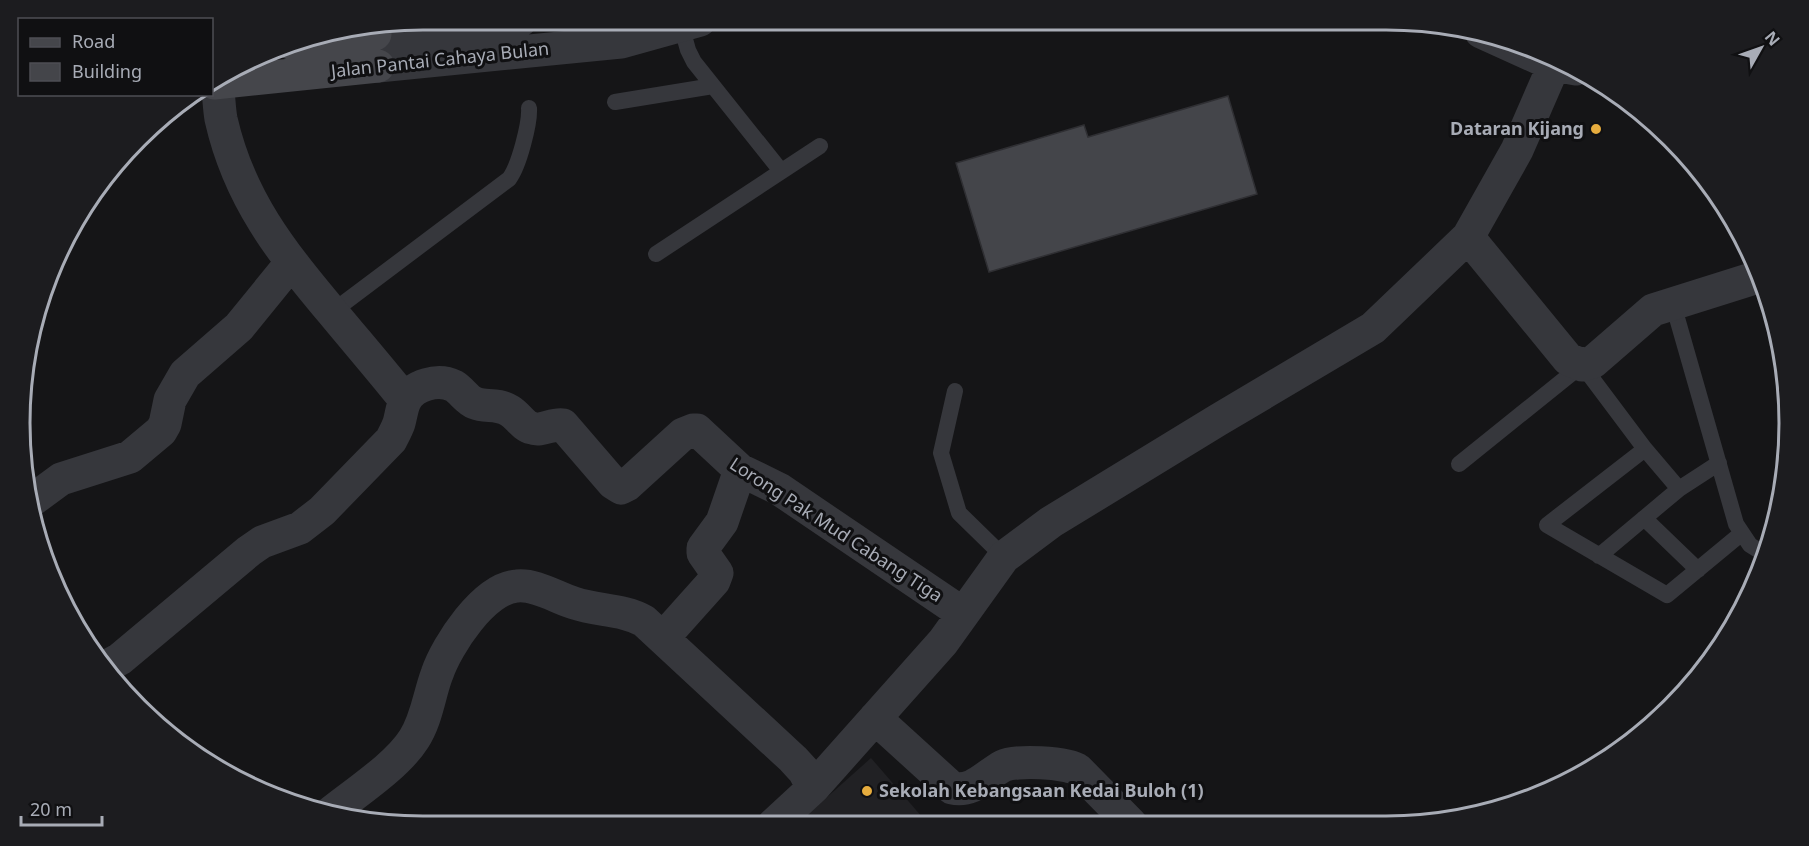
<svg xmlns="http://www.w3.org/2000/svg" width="1809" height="846" viewBox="0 0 1809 846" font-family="'Noto Sans',sans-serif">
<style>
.built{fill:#212124}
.building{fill:#44454a;stroke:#2f2f33;stroke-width:1.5}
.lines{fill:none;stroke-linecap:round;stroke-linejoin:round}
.service{stroke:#36373c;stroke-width:16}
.minor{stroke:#36373c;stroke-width:33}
.tertiary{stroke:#36373c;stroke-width:33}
.secondary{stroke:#45464b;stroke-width:33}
.poi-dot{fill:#e6ac3e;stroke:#101012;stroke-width:2}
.labels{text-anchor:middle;stroke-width:6;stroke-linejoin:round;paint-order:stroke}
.street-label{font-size:18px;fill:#a8acb6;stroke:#101012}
.poi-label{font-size:18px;font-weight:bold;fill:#a8acb6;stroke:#101012;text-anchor:end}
.rim{fill:none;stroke:#a8acb6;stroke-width:3}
</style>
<rect width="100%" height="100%" fill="#151517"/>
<!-- built -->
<path class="built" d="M 871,758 L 929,825 L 796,825 Z"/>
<!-- building -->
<path class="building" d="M 1228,96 L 1257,194 L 989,272 L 956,163 L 1084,125 L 1088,137 Z"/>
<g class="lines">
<!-- service -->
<path class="service" d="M 681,25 L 688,50 L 694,62 L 781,171
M 615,102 L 713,86
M 656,254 L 820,146
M 1673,304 L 1736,524 L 1750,545 L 1766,555
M 332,312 L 509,179 C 519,166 530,123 529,108
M 955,391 L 941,453 L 959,513 L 1004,557
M 1645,449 L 1547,525 L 1667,595 L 1742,533
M 1459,464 L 1582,365 L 1645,449 L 1679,489 L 1719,463
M 1644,518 L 1698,570
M 1599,556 L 1679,489"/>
<!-- minor -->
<path class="minor" d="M 1481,32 L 1554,65 L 1576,69
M 217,83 C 219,95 219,108 221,119 C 239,199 281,251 332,312 C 356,341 381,370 405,400
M 1468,237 L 1568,359 L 1582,365 L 1593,362 L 1653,310 L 1761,276
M 31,501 L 61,479 L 130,457 L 161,431 L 165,424 L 170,400 L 185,374 L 239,327 L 291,263
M 663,638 L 714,581 L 717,573 L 703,553 L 703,548 L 722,522 L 740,470
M 107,666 L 120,659 L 249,551 L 262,542 L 300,528 L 322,511 L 391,440 C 394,434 397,429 399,423 C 401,416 402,407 405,401 C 413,385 438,378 454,386 C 462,391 467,400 475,403 C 486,408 496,402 510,411 C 518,416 523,426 532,428 C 541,432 553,423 563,425 L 613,483 L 621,488 L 627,485 L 683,434 L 693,430 L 697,430 L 740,470 L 779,489 L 962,613
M 875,718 L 952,788 C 973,793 986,775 1003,766 C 1015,760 1067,762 1078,770 L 1131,824
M 329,814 C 355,793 397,766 414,739 C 427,719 429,695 437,674 C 447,645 484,588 517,586 C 536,584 557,598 574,603 C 597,611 623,609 644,621 L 793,759 L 804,771 L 813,788
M 773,825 L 813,788 L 943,642 L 1004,557 L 1051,522 L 1218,420 L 1373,328 L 1468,237 L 1517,150 L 1554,65"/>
<!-- tertiary -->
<path class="tertiary" d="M 375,34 L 521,20
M 375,38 L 378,66 L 621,42 L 700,20"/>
<!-- secondary -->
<path class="secondary" d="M 290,43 L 375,34
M 214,83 L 378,66"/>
</g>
<!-- markers -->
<g class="poi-dot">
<circle cx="1596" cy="129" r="6"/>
<circle cx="867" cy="791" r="6"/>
</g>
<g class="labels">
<!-- street labels -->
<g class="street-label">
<text transform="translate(440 60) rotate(-6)" y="6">Jalan Pantai Cahaya Bulan</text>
<text transform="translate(836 530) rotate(33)" y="6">Lorong Pak Mud Cabang Tiga</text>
</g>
<!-- poi labels -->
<g class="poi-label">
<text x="1584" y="135">Dataran Kijang</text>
<text x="879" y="797" text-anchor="start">Sekolah Kebangsaan Kedai Buloh (1)</text>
</g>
</g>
<!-- crop -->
<path d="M0 0H1809V846H0ZM423 30H1386A393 393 0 0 1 1779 423V423A393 393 0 0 1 1386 816H423A393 393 0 0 1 30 423V423A393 393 0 0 1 423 30Z" fill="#1c1c1f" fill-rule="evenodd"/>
<path class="rim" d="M423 30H1386A393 393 0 0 1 1779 423V423A393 393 0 0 1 1386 816H423A393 393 0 0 1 30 423V423A393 393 0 0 1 423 30Z"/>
<!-- legend -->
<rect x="18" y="18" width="195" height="78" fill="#101012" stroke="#4d4e54" stroke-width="1.5"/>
<rect x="30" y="38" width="30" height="9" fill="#45464b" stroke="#4d4e54" stroke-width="1.5"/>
<text x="72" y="48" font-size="18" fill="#a8acb6">Road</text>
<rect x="30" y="63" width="30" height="18" fill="#44454a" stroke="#4d4e54" stroke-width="1.5"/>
<text x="72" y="78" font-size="18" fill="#a8acb6">Building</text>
<!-- north arrow -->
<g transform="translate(1761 48) rotate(50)" stroke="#101012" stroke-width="4.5" paint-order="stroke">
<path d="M0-4.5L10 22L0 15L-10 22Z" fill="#a8acb6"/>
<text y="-9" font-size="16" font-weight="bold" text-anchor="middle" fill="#a8acb6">N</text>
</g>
<!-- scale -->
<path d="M21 816v9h81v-9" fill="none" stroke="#a8acb6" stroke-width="3"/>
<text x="30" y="816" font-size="18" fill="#a8acb6" stroke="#101012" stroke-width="4.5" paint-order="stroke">20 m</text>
</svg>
